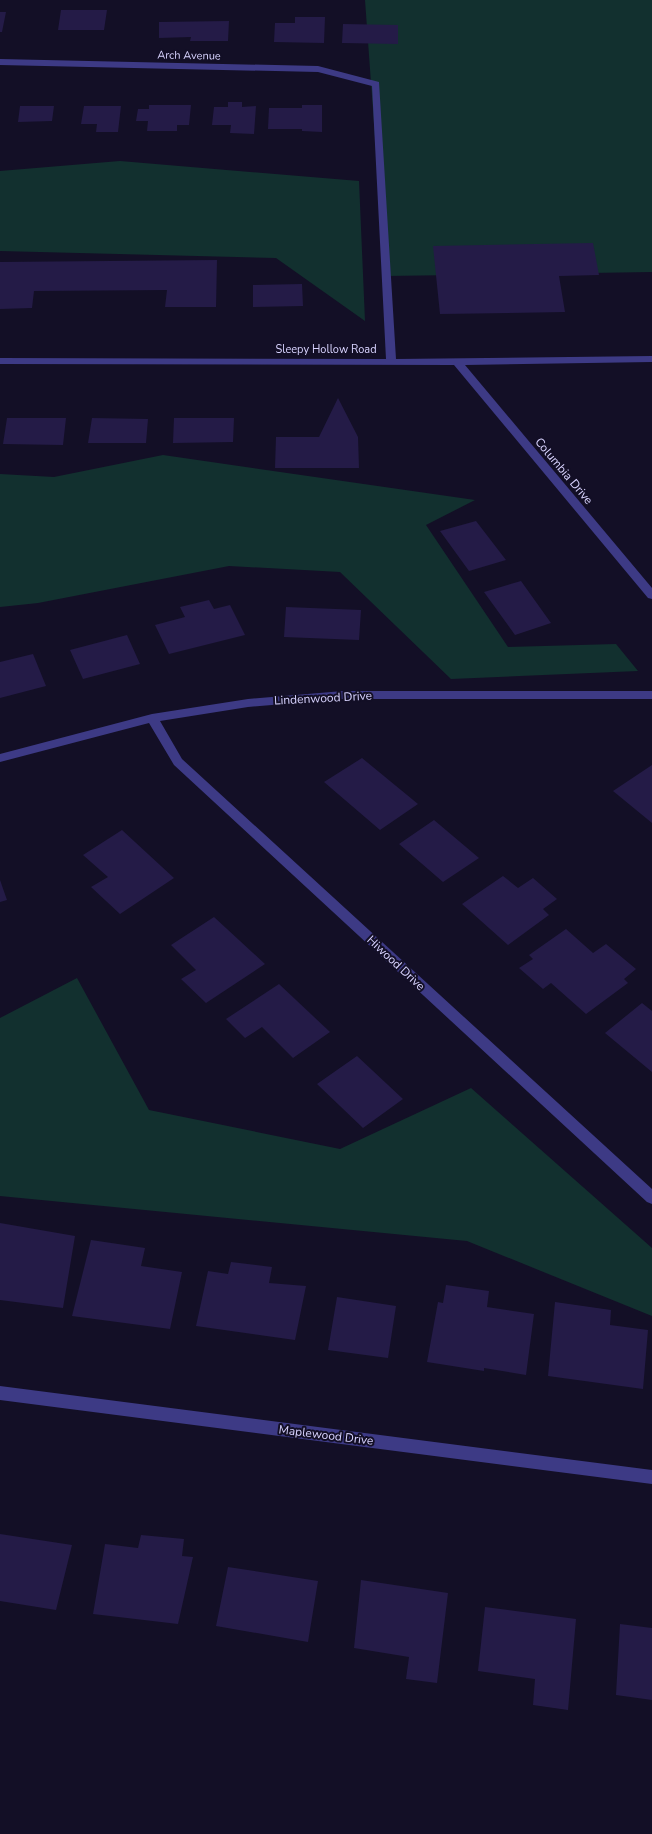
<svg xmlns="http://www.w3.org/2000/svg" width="652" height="1834" viewBox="0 0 652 1834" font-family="'Nunito Sans',sans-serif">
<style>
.green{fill:#12302f}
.building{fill:#241b47}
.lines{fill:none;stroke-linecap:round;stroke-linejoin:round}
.minor{fill:#3d3a85;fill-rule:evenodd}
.labels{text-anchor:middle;stroke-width:4;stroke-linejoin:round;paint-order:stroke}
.far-street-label{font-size:11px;fill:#d9d4ff;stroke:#130f26}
.street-label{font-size:12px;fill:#d9d4ff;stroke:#130f26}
</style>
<rect width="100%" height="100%" fill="#130f26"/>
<!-- green -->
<path class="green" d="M 365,0 L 652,0 L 652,272 L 385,276 Z
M 120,161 L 359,181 L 365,321 L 276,258 L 0,251 L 0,171 Z
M 163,455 L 475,500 L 426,525 L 508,647 L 616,644 L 638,671 L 451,679 L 340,572 L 229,566 L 38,603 L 0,607 L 0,474 L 54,477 Z
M 77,978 L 149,1110 L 340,1149 L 471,1088 L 652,1248 L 652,1316 L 467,1241 L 0,1196 L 0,1018 Z"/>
<!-- building -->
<path class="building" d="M 61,10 L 107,10 L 104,30 L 58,30 Z
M 0,12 L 6,12 L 2,32 L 0,32 Z
M 295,17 L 325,17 L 324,43 L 274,42 L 275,23 L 295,23 Z
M 229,21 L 228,41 L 190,41 L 191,37 L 159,38 L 159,22 Z
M 343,24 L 398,25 L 398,44 L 342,43 Z
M 228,102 L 242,102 L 242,107 L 256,106 L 254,134 L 230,133 L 231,125 L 212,125 L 214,107 L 228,107 Z
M 149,105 L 191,105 L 189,125 L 177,125 L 177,131 L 147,131 L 148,121 L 136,121 L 138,109 L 149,109 Z
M 302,105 L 322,105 L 322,132 L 302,131 L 302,129 L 268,129 L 269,108 L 302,108 Z
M 20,106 L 54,106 L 52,121 L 18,122 Z
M 84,106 L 121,106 L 118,132 L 96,132 L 97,124 L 81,124 Z
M 593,243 L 599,275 L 559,276 L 565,312 L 440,314 L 433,246 Z
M 217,260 L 216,307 L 165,307 L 167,290 L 34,291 L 32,308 L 0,309 L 0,262 Z
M 302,284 L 303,306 L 253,307 L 253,285 Z
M 338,398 L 358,437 L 359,468 L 275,468 L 276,437 L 319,437 Z
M 7,418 L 66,418 L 63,445 L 3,444 Z
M 92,418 L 148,419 L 146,443 L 88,443 Z
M 174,418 L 234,418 L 233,442 L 173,443 Z
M 476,521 L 506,560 L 469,571 L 440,531 Z
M 521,581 L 551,623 L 515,635 L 484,592 Z
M 209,600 L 214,609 L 230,605 L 245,635 L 169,654 L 155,625 L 185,617 L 180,607 Z
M 286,607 L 361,610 L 359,640 L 284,637 Z
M 127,635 L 140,664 L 83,679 L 70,650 Z
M 33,654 L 46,686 L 0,698 L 0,662 Z
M 362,758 L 418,804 L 380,830 L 324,782 Z
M 652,765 L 652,823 L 613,791 Z
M 434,820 L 479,858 L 443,882 L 399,844 Z
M 122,830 L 174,878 L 120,914 L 91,887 L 108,877 L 83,855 Z
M 503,876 L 518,888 L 533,878 L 557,899 L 543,909 L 549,915 L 508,945 L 462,904 Z
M 0,880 L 7,900 L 0,902 Z
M 214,917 L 265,964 L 206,1003 L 181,979 L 196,970 L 171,945 Z
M 566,929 L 593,953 L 606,944 L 636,969 L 624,979 L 628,983 L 586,1014 L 551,983 L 543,989 L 519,968 L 533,959 L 529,955 Z
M 279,984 L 330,1032 L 293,1058 L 262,1027 L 245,1038 L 226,1019 Z
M 642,1003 L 652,1011 L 652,1072 L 605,1033 Z
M 357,1056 L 403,1099 L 363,1128 L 317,1084 Z
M 0,1223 L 75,1236 L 63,1308 L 0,1300 Z
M 91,1240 L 145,1248 L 141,1266 L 182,1272 L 170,1329 L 72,1316 Z
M 231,1262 L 272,1267 L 269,1283 L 306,1286 L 295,1340 L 196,1326 L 208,1271 L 228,1274 Z
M 446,1285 L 489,1291 L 487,1307 L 534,1314 L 526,1375 L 484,1368 L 484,1371 L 427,1362 L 438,1302 L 443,1303 Z
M 337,1297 L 396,1306 L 388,1358 L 328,1350 Z
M 555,1302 L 611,1310 L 610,1325 L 648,1330 L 643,1389 L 548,1376 Z
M 0,1534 L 72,1545 L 56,1610 L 0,1601 Z
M 141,1535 L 184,1539 L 182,1556 L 193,1557 L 178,1624 L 93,1614 L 105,1544 L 138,1548 Z
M 228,1567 L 318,1581 L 308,1642 L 216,1626 Z
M 361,1580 L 448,1593 L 437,1683 L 406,1679 L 409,1657 L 354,1648 Z
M 485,1607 L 576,1619 L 568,1710 L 533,1705 L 535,1679 L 478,1671 Z
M 620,1624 L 652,1628 L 652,1700 L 616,1695 Z"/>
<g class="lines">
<!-- minor -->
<path class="minor" d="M 0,59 L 318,66 L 379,82 L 396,359 L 652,356 L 652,362 L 465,365 L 652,588 L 652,599 L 648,598 L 454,365 L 0,364 L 0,358 L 386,359 L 372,86 L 318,72 L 0,65 Z
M 343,691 L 652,691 L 652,699 L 343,699 L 248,707 L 160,721 L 182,759 L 652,1189 L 652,1204 L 647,1202 L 174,765 L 149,723 L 0,762 L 0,754 L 152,714 L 248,699 Z
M 0,1386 L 652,1470 L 652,1484 L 0,1400 Z"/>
</g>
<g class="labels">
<!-- far-street labels -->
<g class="far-street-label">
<text transform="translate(189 55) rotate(1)" y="4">Arch Avenue</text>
<text x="326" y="353">Sleepy Hollow Road</text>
</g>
<!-- street labels -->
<g class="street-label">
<text transform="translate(564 471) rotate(50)" y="4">Columbia Drive</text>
<text transform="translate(323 698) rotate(-3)" y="4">Lindenwood Drive</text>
<text transform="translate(396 963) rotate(43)" y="4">Hiwood Drive</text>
<text transform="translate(326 1435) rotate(7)" y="4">Maplewood Drive</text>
</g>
</g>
</svg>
